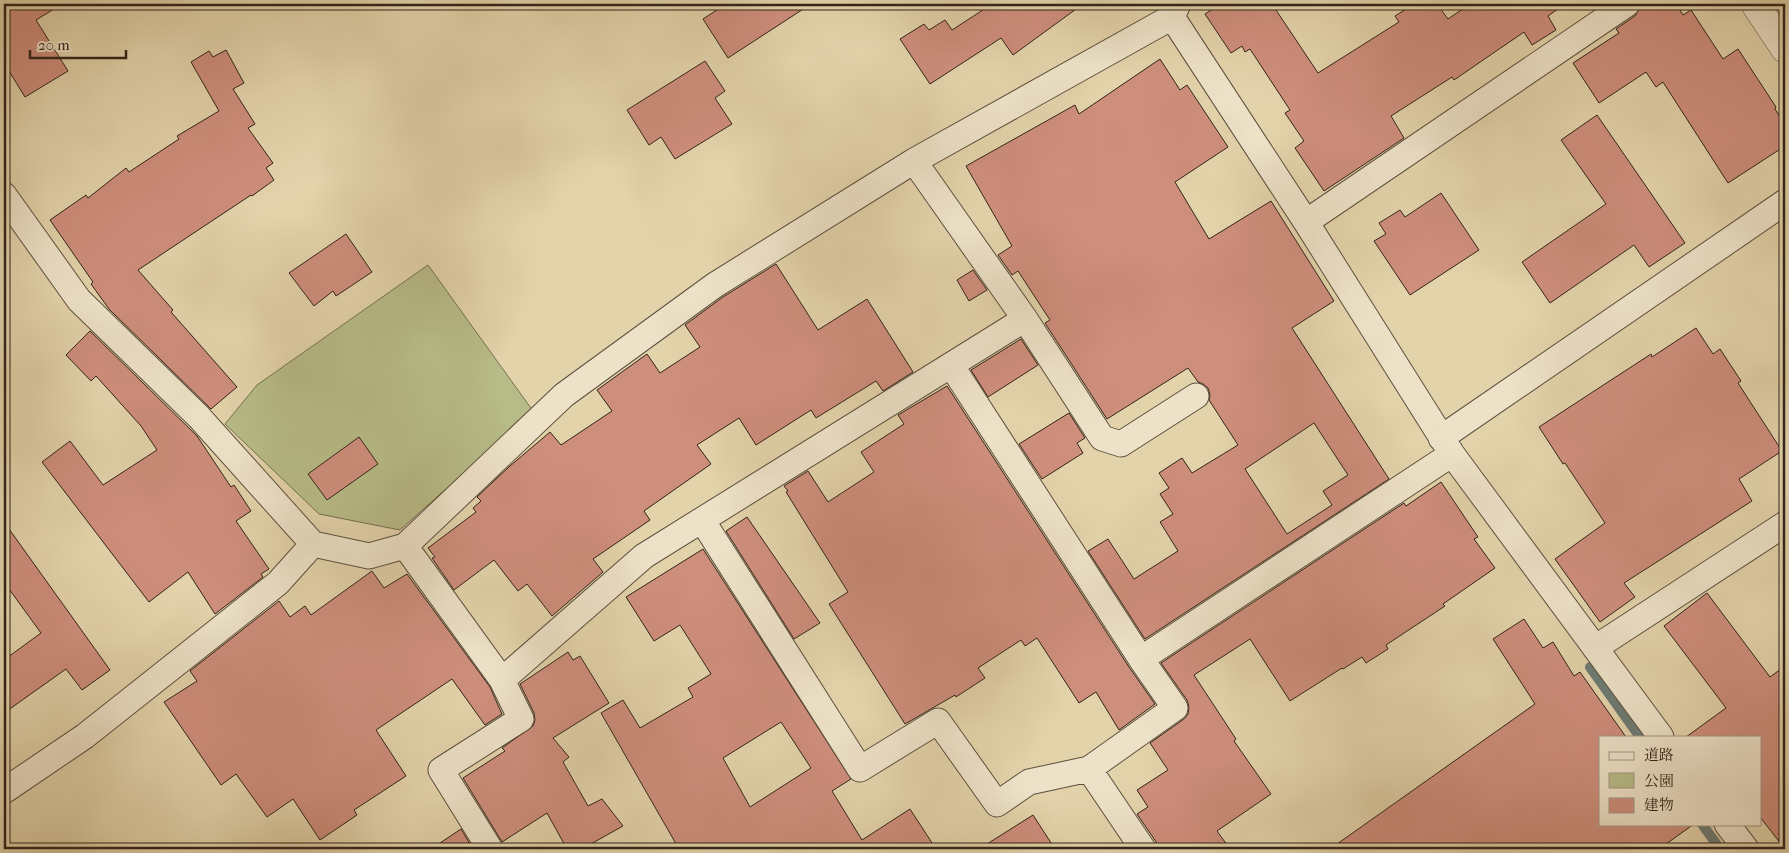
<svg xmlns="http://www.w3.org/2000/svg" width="1789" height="853" viewBox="0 0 1789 853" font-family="'IM FELL French Canon','Noto Serif JP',serif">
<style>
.green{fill:#b7bb87;stroke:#747050}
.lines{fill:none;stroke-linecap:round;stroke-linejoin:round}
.stream{stroke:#6e7c75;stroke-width:10}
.building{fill:#ce8e7c;stroke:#312419;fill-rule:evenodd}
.minor-casing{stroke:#5e503e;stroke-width:27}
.tertiary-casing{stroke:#5e503e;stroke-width:29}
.minor{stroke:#ede2c8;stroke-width:25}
.tertiary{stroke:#ede2c8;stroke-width:28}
</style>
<rect width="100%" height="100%" fill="#e3d3ab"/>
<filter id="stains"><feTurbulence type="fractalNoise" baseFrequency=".004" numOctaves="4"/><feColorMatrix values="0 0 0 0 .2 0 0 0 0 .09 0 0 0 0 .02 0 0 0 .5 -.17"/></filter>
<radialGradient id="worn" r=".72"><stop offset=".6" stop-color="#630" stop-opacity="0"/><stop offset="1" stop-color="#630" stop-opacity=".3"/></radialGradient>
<!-- green -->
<path class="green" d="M 428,265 L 533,411 L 400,530 L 319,514 L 225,424 L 257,385 Z"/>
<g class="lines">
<!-- stream -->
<path class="stream" d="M 1590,667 L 1640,737
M 1702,824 L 1720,849"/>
</g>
<!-- building -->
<path class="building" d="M 4,4 L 62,4 L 36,20 L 68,71 L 25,97 L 4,63 Z
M 726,4 L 811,4 L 728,58 L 703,19 Z
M 992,4 L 1083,4 L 1013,55 L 1001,38 L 930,84 L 900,39 L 924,24 L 929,30 L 945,20 L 952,30 Z
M 1220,4 L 1272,4 L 1318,73 L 1399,22 L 1395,16 L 1414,4 L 1437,4 L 1448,19 L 1470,4 L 1565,4 L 1548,16 L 1556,30 L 1532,45 L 1524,32 L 1454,80 L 1452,77 L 1391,116 L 1404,138 L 1324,191 L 1295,148 L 1304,141 L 1285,113 L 1290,110 L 1250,49 L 1245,52 L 1242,46 L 1231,53 L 1205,14 Z
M 1646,4 L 1676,4 L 1683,15 L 1691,10 L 1723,59 L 1738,49 L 1776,107 L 1775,109 L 1785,125 L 1785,146 L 1728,183 L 1663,82 L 1656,87 L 1646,72 L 1599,103 L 1573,63 L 1619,33 L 1616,29 L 1635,16 L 1640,8 Z
M 226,50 L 244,83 L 233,89 L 255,124 L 248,128 L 273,163 L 266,168 L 274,180 L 252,196 L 251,195 L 138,270 L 173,310 L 171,312 L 237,387 L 211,409 L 109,309 L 91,284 L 93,282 L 50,220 L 86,195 L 88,198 L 126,168 L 129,172 L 179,139 L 177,136 L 219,111 L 191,62 L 209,51 L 213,57 Z
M 1160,59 L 1180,90 L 1187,85 L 1228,147 L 1175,182 L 1209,239 L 1271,201 L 1334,301 L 1292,328 L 1389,479 L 1145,639 L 1088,551 L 1108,539 L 1134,579 L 1178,551 L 1160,522 L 1173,514 L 1160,494 L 1169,488 L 1159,473 L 1182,458 L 1192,473 L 1238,445 L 1209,400 L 1210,395 L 1208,388 L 1203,384 L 1198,382 L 1188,368 L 1107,419 L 1045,323 L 1050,320 L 1018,271 L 1012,275 L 998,255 L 1012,246 L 966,166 L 1075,105 L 1079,114 ZM 1314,423 L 1348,475 L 1323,491 L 1332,505 L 1287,534 L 1245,469 Z
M 705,61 L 725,91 L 715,98 L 732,124 L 675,159 L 661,137 L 649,145 L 627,110 Z
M 1597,115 L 1685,243 L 1649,267 L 1634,245 L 1550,303 L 1522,262 L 1606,204 L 1561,140 Z
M 1441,193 L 1479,250 L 1410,295 L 1374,241 L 1386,234 L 1379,223 L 1400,210 L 1405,217 Z
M 346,234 L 372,272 L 336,296 L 333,291 L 314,306 L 289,273 Z
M 776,264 L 818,330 L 867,299 L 913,372 L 883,391 L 876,381 L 816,418 L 811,410 L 756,445 L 739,418 L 697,445 L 711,464 L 644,511 L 650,520 L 593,559 L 603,572 L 552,616 L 527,584 L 518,591 L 494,560 L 454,590 L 432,558 L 435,557 L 428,548 L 476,512 L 473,508 L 481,501 L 477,497 L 510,466 L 550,432 L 561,445 L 612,411 L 597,390 L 647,354 L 660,373 L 700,347 L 685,325 L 723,297 Z
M 973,270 L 987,290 L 969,301 L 957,280 Z
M 1696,328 L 1713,354 L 1720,349 L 1741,381 L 1738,383 L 1782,451 L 1739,479 L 1752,501 L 1624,583 L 1635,597 L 1600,622 L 1555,559 L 1605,523 L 1565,463 L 1563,464 L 1539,427 L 1651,354 L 1652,357 Z
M 90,331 L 197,436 L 231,487 L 234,485 L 251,511 L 236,521 L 269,569 L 261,574 L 263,577 L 215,614 L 188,572 L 149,602 L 42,462 L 70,441 L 103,485 L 157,450 L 141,426 L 96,376 L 91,381 L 66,355 Z
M 1021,339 L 1038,365 L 988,397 L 971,370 Z
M 947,386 L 1129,667 L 1155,704 L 1119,730 L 1096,692 L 1079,703 L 1037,638 L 1025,646 L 1021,640 L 978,668 L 985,678 L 956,697 L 955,695 L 905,724 L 829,604 L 848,592 L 786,492 L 788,491 L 784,486 L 808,471 L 828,502 L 874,472 L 861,452 L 904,424 L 898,415 Z
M 1069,413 L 1085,438 L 1077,443 L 1083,453 L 1042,479 L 1019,444 Z
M 359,437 L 378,464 L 327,500 L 308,474 Z
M 1441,482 L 1478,537 L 1474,539 L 1495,568 L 1443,604 L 1445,606 L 1386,645 L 1388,649 L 1366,663 L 1362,657 L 1343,669 L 1342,668 L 1290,701 L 1250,639 L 1194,675 L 1236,739 L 1234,741 L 1271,794 L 1217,831 L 1230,849 L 1161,849 L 1137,814 L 1148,807 L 1137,790 L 1168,770 L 1150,743 L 1184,719 L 1188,714 L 1189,707 L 1187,700 L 1161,663 L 1404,503 L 1406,506 Z
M 747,517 L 820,623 L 794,639 L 726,531 Z
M 4,522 L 110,670 L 82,690 L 66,669 L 4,713 L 4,660 L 41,633 L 4,582 Z
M 703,549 L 851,779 L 832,791 L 862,840 L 910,809 L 936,849 L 679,849 L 601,713 L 623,700 L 640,728 L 693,697 L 688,688 L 711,674 L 680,625 L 654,641 L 626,597 ZM 781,722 L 811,768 L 750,807 L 723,758 Z
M 372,571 L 384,588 L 407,574 L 490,687 L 502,714 L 485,725 L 452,679 L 376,730 L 406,776 L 354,810 L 357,815 L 320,840 L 293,799 L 267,817 L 236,774 L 221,785 L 164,702 L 197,681 L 190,671 L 279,601 L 290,617 L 305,606 L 311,615 Z
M 1707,593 L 1770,677 L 1785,666 L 1785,849 L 1760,817 L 1760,737 L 1686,737 L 1726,708 L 1664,626 Z
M 1524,619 L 1543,648 L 1553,642 L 1574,676 L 1580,672 L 1626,737 L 1600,737 L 1600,824 L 1694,824 L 1659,849 L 1330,849 L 1535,704 L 1493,639 Z
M 568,652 L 573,660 L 580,656 L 609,703 L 553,738 L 569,757 L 563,762 L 588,806 L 602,799 L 623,826 L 582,849 L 567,849 L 547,813 L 502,842 L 463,778 L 505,751 L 502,748 L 533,726 L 535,720 L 534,713 L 520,684 Z
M 1033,815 L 1055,849 L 979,849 Z
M 461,829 L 473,849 L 431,849 Z"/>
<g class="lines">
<defs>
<path id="minor" d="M 1172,17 L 1306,222 L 1452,454 L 1661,737
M 4,195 L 79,300 L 199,417 L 313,544 L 369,556 L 405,546 L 564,395 L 715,285 L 914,161 L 1172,17 L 1178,4
M 1306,222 L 1627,4
M 1025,319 L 1102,438 L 1121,444 L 1196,396
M 1441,438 L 1785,202
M 702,520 L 860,769 L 938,721 L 997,804 L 1029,782 L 1089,769 L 1175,708 L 1141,659 L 951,365
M 405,546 L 502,680 L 521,719 L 441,770 L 490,849
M 1595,648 L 1785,524
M 1141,659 L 1452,454
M 502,680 L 644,556 L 1025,319 L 914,161
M 1089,769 L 1143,849
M 4,791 L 85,736 L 278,583 L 313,544
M 1727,824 L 1746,849"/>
<path id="tertiary" d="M 1755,4 L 1785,49"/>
</defs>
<!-- minor casing -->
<use href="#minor" class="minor-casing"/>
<!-- tertiary casing -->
<use href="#tertiary" class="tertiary-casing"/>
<!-- minor -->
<use href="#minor" class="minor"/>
<!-- tertiary -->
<use href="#tertiary" class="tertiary"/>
</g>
<!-- margin -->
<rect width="1789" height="853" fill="none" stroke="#e3d3ab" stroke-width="20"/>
<rect x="5" y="5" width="1779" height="843" fill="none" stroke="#312419" stroke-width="2.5"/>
<rect x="10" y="10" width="1769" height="833" fill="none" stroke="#312419"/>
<!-- legend -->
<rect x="1599" y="736" width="162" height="90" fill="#ede2c8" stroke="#a29682"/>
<rect x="1609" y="752" width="25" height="8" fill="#ede2c8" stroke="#a29682"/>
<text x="1644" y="760" font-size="15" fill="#312419">道路</text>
<rect x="1609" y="773" width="25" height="15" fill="#b7bb87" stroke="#a29682"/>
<text x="1644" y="786" font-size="15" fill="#312419">公園</text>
<rect x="1609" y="798" width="25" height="15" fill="#ce8e7c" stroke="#a29682"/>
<text x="1644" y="810" font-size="15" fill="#312419">建物</text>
<!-- scale -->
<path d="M30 50v8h96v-8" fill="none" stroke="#312419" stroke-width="2.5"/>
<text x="38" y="50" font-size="15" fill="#312419" stroke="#ede2c8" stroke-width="4" paint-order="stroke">20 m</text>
<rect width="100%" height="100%" filter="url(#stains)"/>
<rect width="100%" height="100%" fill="url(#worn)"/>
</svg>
